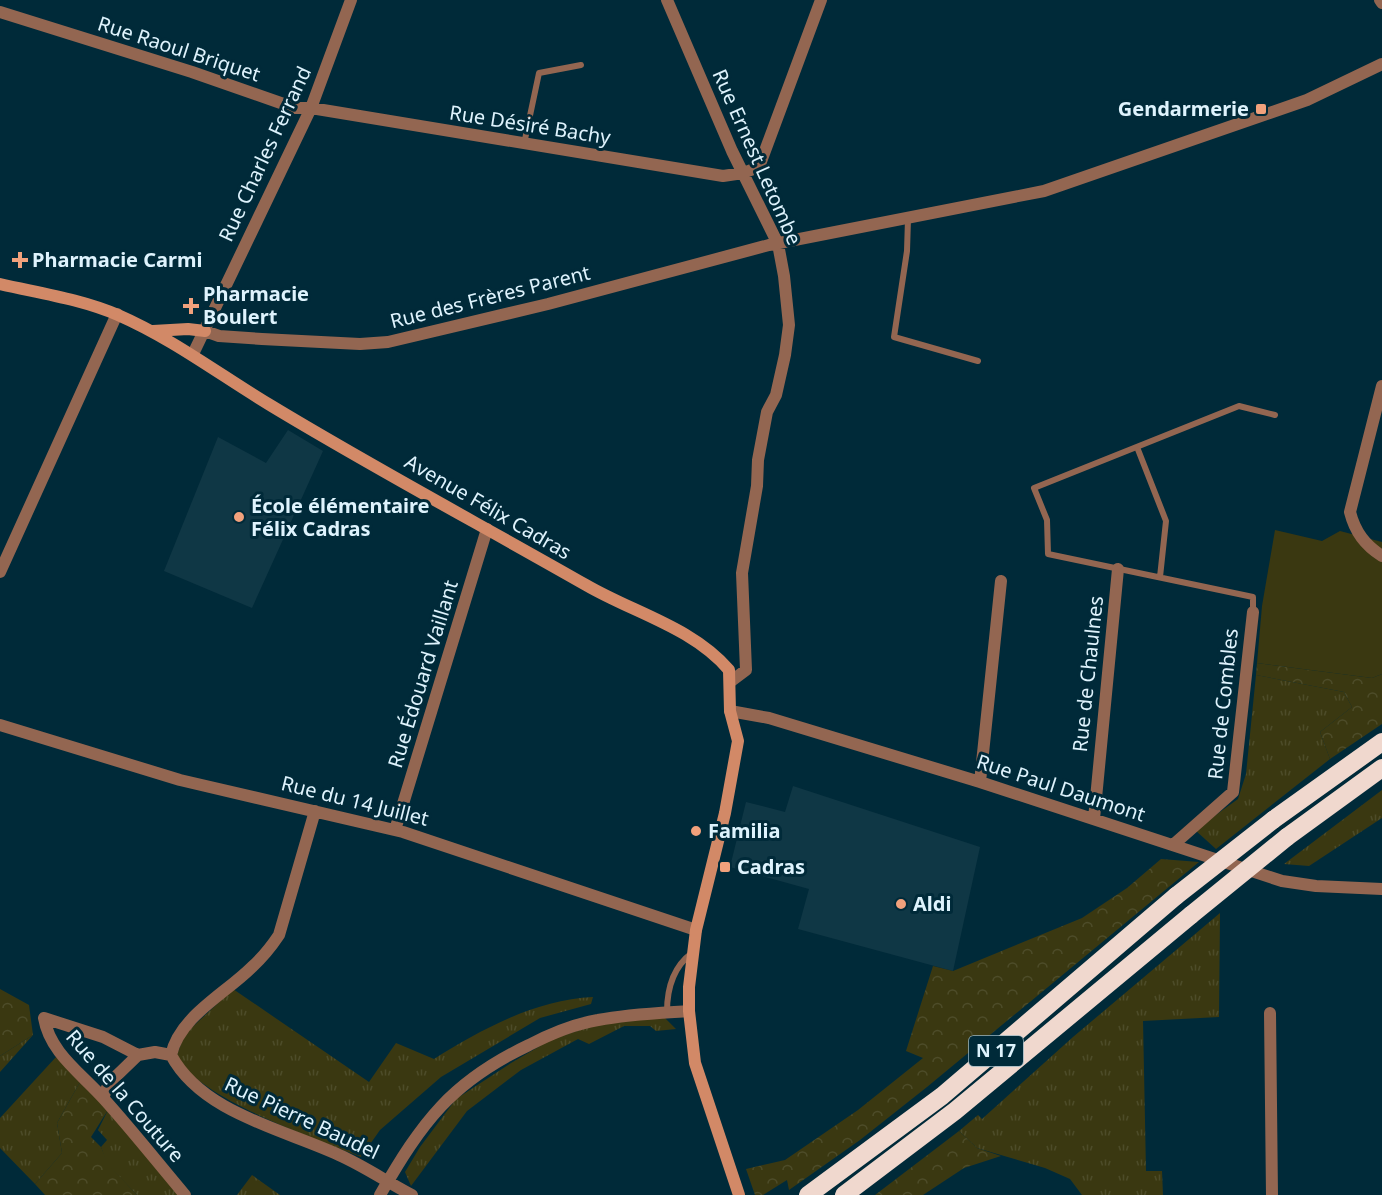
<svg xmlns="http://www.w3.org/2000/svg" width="1382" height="1195" viewBox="0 0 1382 1195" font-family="'Noto Sans',sans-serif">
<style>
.built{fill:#0f3745}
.grass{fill:url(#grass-tufts)}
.forest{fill:url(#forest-crowns)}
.pitch{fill:#3a3811}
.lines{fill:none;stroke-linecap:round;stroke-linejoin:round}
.lane{stroke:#936651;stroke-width:6}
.street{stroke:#936651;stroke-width:12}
.secondary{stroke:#d28967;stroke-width:12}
.highway{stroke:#f0d8ce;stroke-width:18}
.highway-bridge{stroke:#f0d8ce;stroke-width:18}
.poi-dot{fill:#f1a17c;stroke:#002a39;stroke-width:2}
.labels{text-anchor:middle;stroke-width:6;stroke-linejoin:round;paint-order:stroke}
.shield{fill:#002a39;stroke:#9bb7c2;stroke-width:1.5}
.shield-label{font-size:18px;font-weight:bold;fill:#def3fd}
.street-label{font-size:20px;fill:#def3fd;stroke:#002a39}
.poi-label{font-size:20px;font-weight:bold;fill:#def3fd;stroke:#002a39;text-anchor:start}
</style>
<defs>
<pattern id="grass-tufts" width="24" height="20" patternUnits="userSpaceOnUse" patternTransform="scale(1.5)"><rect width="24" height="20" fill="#3a3811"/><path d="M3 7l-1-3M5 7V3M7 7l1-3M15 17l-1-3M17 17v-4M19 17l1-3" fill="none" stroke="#4d4c29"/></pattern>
<pattern id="forest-crowns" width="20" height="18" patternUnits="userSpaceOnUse" patternTransform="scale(1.5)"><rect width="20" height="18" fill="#3a3811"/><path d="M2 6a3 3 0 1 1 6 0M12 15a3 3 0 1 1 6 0" fill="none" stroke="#4d4c29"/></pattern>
</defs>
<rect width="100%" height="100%" fill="#002a39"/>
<!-- built -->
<path class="built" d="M 288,430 L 323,451 L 252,608 L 164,571 L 218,437 L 266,463 Z
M 793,786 L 980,847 L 953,971 L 798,929 L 809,889 L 730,867 L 746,802 L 785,812 Z"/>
<!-- grass -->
<path class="grass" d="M 1256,675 L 1344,692 L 1352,707 L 1320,732 L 1330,759 L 1216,849 L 1195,830 L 1238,799 L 1246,774 Z
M 1382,790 L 1382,818 L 1309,866 L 1284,864 Z
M 1220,913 L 1219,1017 L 1143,1021 L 1146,1171 L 1162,1171 L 1163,1195 L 1082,1195 L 1070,1179 L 1045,1168 L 977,1148 L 959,1131 L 978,1115 L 982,1119 L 1073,1037 Z
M 233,989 L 369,1082 L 396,1043 L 434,1059 C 482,1029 535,1000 593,997 L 591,1004 L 540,1018 L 441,1077 L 380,1130 L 361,1157 C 312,1137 204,1101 176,1057 L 185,1034 Z
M 664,1017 L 676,1029 L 656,1031 L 650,1026 L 624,1026 L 589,1044 L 578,1039 L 521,1070 L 467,1111 L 411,1186 L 405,1172 L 420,1147 L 456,1099 L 511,1063 L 552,1039 L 596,1025 Z
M 33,1035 L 0,1072 L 0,1056 Z
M 56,1057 L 80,1082 L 57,1123 L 62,1153 L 35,1184 L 0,1148 L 0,1118 Z
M 108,1110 L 180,1195 L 137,1195 L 107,1164 L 101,1147 L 107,1140 L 98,1130 Z
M 252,1175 L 280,1195 L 237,1195 Z"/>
<!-- forest -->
<path class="forest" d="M 1257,663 L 1372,678 L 1382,674 L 1382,724 L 1330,759 L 1320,732 L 1352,707 L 1344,692 L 1256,675 Z
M 1161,859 L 1199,862 L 927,1087 L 860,1140 L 789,1190 L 787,1180 L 763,1195 L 755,1195 L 746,1169 L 785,1160 L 858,1110 L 923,1058 L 906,1051 L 933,966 L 953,971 L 1082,918 L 1127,888 Z
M 0,989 L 29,1005 L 33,1035 L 0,1056 Z
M 80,1082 L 108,1110 L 91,1137 L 101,1147 L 108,1164 L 137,1195 L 45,1195 L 35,1184 L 62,1153 L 57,1123 Z
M 959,1131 L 977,1148 L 1001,1156 L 964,1168 L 923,1195 L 875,1195 Z"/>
<!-- pitch -->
<path class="pitch" d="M 1275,530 L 1322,541 L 1340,531 L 1382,542 L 1382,674 L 1372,678 L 1257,663 L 1262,606 Z"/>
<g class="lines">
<!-- lane -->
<path class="lane" d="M 524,144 L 539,73 L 581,65
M 908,219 L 907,251 L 894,337 L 978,361
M 1137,447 L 1166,521 L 1160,577
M 1253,612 L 1253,597 L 1048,554 L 1047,520 L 1034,488 L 1239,406 L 1275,415
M 667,1012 C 667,989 673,967 692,953"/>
<!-- street -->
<path class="street" d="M 667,0 L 732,151 L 778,244 L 784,276 L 789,325 L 785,355 L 776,395 L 767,412 L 758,460 L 757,486 L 742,573 L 746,670 L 730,682
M 1380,0 L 1382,3
M 0,12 L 192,72 L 295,108 L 311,108 L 723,176 L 743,173 L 759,167 L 821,0
M 205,331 L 219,336 L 262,339 L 360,344 L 388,342 L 548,304 L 769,245 L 1044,191 L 1307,100 L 1382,64
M 193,354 L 311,108 L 351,0
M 1382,386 L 1350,512 C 1355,532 1365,545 1382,556
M 0,572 L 117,314
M 730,711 L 769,718 L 980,782 L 1282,881 L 1316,886 L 1382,889
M 0,725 L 180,780 L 403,832 L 696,930
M 980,782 L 1001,581
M 1094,819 L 1118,569
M 395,830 L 487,529
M 1173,845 L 1233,792 L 1253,612
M 1270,1013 L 1272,1195
M 171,1055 C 180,1016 225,994 252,967 C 263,957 271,947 279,935 L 315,811
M 103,1098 L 109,1083 L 138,1055
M 185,1195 C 158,1163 132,1130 104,1099 C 81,1073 50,1053 44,1018 L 103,1037 L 138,1055 L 155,1052 L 171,1055 C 202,1113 283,1129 339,1155 C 364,1166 387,1182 412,1195
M 380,1195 C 422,1122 451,1082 529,1045 C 550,1034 574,1024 598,1020 C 628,1014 658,1013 689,1011"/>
<!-- secondary -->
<path class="secondary" d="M 0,284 C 39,293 81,299 118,315 C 173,339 220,375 270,405 C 374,468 481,525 586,585 C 634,613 692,627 729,670 L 730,711 L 738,741 L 725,813 L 696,930 L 689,987 L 689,1011 L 695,1063 L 739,1195
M 153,331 L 188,329 L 205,331"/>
<!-- highway -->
<path class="highway" d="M 1273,820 L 1382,742
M 1287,837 L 1382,768
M 808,1195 L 942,1096 L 1176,896
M 844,1195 L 955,1111 L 1191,915"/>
<!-- highway-bridge -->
<path class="highway-bridge" d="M 1176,896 L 1273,820
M 1191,915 L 1287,837"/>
</g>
<!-- markers -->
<g class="poi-dot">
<rect x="1255" y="103" width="12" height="12" rx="3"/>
<path d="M17 251h6v6h6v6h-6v6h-6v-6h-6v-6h6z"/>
<path d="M188 297h6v6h6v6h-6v6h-6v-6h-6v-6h6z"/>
<circle cx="239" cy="517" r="6"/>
<circle cx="696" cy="831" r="6"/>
<rect x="719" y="861" width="12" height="12" rx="3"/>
<circle cx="901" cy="904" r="6"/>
</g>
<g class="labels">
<!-- shield labels -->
<rect class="shield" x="969" y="1036" width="54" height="30" rx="4.5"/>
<g class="shield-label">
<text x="996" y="1057">N 17</text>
</g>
<!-- street labels -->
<g class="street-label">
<text transform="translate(179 49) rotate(18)" y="7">Rue Raoul Briquet</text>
<text transform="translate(530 125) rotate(9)" y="7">Rue Désiré Bachy</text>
<text transform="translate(265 154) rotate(-65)" y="7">Rue Charles Ferrand</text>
<text transform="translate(757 157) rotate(66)" y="7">Rue Ernest Letombe</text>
<text transform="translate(490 297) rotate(-14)" y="7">Rue des Frères Parent</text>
<text transform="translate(488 507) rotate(30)" y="7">Avenue Félix Cadras</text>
<text transform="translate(423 674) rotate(-73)" y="7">Rue Édouard Vaillant</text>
<text transform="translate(1088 674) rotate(-84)" y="7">Rue de Chaulnes</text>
<text transform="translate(1223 704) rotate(-84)" y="7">Rue de Combles</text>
<text transform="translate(1061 788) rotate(18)" y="7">Rue Paul Daumont</text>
<text transform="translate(355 801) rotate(14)" y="7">Rue du 14 Juillet</text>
<text transform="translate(125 1096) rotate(49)" y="7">Rue de la Couture</text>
<text transform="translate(302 1118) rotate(25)" y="7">Rue Pierre Baudel</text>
</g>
<!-- poi labels -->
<g class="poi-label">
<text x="1249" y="116" text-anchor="end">Gendarmerie</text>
<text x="32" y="267">Pharmacie Carmi</text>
<text x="203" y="301">Pharmacie<tspan x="203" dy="23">Boulert</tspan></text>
<text x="251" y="513">École élémentaire<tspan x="251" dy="23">Félix Cadras</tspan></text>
<text x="708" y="838">Familia</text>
<text x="737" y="874">Cadras</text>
<text x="913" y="911">Aldi</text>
</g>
</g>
</svg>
